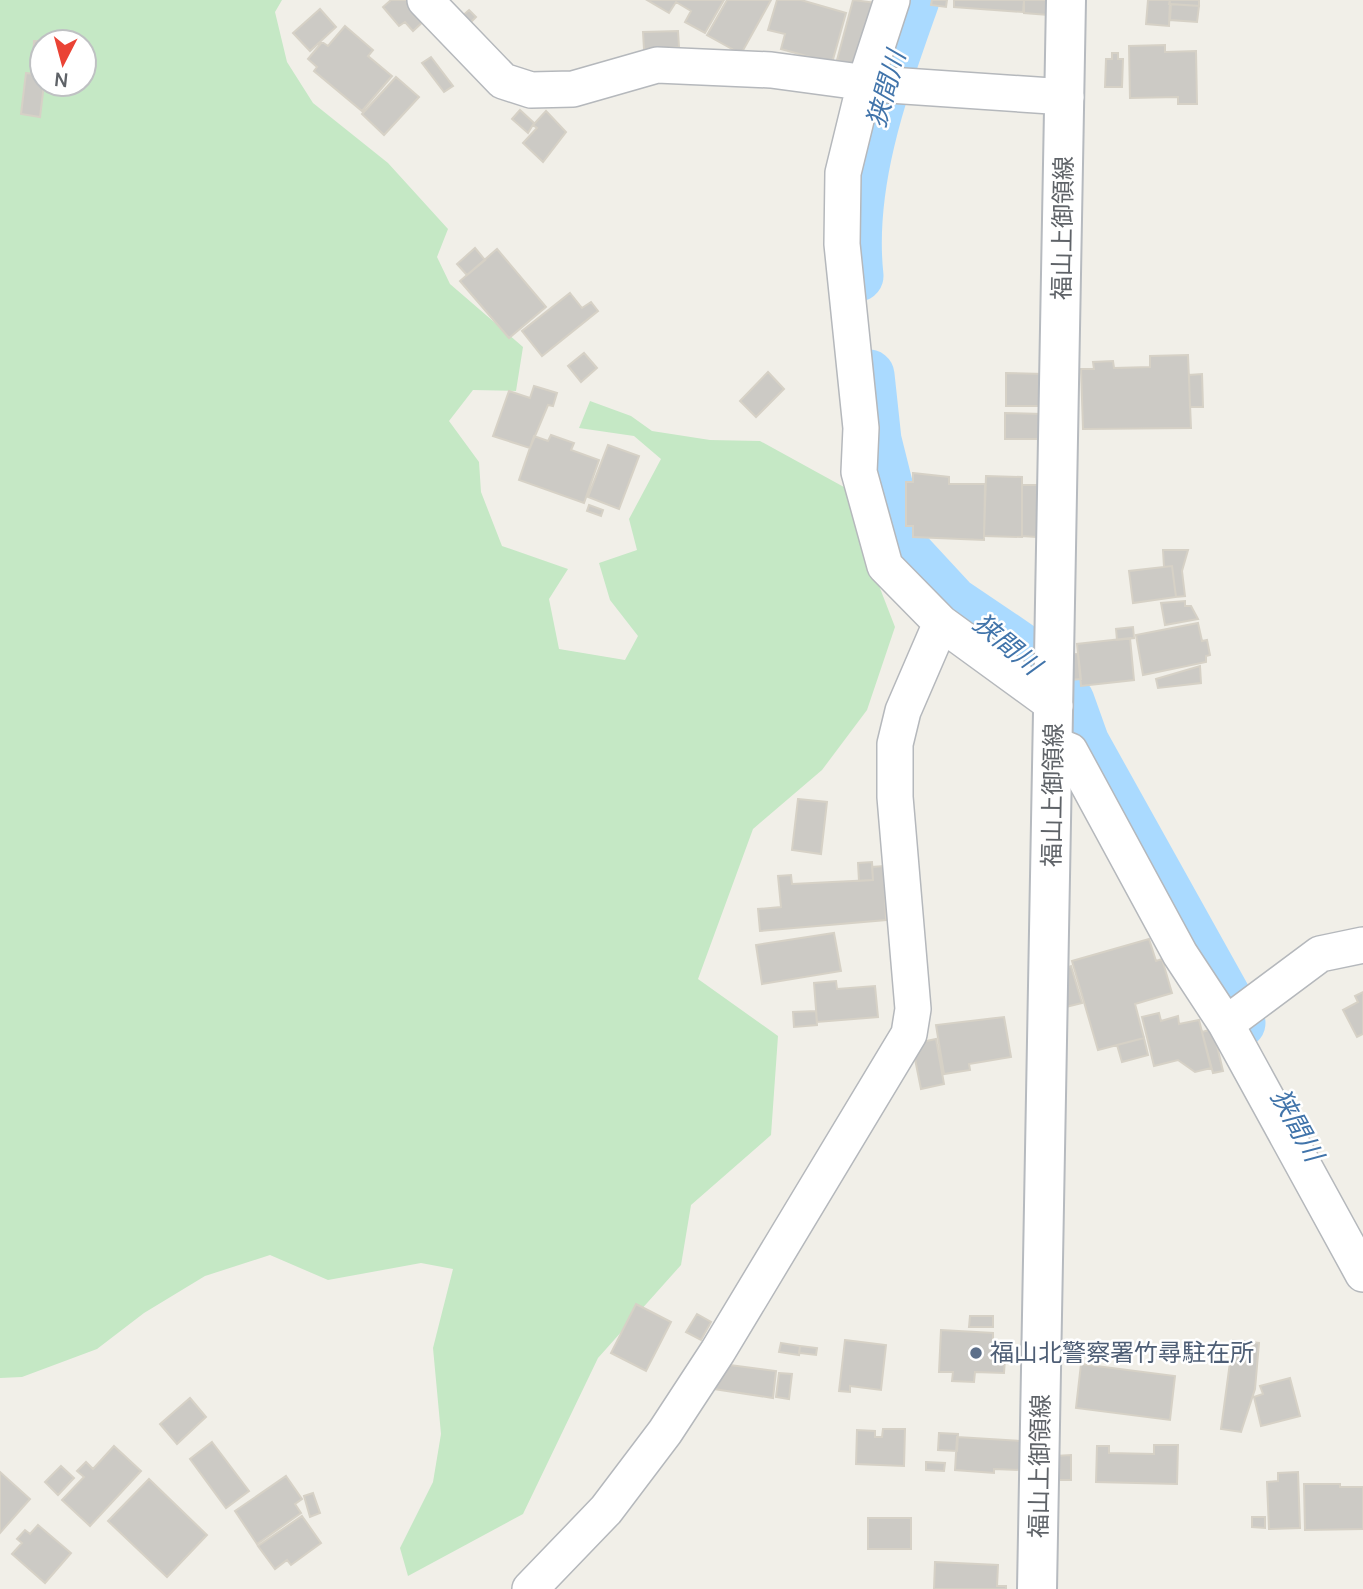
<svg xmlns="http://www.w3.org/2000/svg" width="1363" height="1589" viewBox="0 0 1363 1589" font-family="Manrope,'Noto Sans JP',sans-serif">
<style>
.green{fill:#c5e8c5;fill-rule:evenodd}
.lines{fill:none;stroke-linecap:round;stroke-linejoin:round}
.river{stroke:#aadaff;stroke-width:51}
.building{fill:#cccac5;stroke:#d6d1c6;stroke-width:2}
.street-casing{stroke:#b5b8bc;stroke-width:38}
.secondary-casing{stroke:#b6babf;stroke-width:42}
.street{stroke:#fff;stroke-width:35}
.secondary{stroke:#fff;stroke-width:38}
.service-dot{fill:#5c6f8a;stroke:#fff;stroke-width:2.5}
.labels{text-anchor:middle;stroke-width:5;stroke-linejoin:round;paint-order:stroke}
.street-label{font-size:24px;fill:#5f6368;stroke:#fff}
.service-label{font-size:24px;fill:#4e5e75;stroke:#fff;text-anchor:start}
.water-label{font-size:26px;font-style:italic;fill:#4174aa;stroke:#fff}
</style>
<rect width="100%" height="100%" fill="#f1efe8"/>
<!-- green -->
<path class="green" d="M 0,0 L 282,0 L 275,12 L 287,62 L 313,103 L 388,163 L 448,229 L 437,257 L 450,284 L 523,347 L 516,391 L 473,390 L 449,421 L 479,462 L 481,492 L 502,546 L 568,569 L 549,599 L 559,649 L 625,660 L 638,636 L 610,600 L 599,563 L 637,550 L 629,519 L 661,459 L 634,436 L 579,428 L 590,401 L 631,416 L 652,431 L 710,440 L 760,441 L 853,492 L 871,565 L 895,627 L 867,710 L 822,770 L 753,829 L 698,979 L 778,1036 L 771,1135 L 691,1205 L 681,1265 L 598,1358 L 523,1514 L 408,1576 L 400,1548 L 433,1482 L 441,1434 L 433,1348 L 453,1269 L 421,1263 L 328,1280 L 270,1255 L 205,1276 L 144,1313 L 97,1349 L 22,1377 L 0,1378 ZM 42,42 L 84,42 L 84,84 L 42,84 Z"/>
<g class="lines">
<!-- river -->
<path class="river" d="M 858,276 C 848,182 883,88 914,0
M 869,375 L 876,440 L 903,548 L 953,602 L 1018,646 L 1069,701 L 1084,743 L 1240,1023"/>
</g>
<!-- building -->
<path class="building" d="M 391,0 L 408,0 L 426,19 L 413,31 L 405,22 L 399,26 L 383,7 Z
M 647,0 L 724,0 L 705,33 L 685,22 L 691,11 L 676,2 L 669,13 Z
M 727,0 L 771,0 L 741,54 L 707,35 Z
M 777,0 L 801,0 L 846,13 L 832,63 L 781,49 L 785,34 L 768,30 Z
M 853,0 L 877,3 L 860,67 L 837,60 Z
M 932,0 L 947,0 L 946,7 L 931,5 Z
M 954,0 L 1024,0 L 1023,12 L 954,7 Z
M 1024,0 L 1049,0 L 1048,15 L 1024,13 Z
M 1148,0 L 1170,0 L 1169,26 L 1146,24 Z
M 1170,0 L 1199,0 L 1199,6 L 1169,4 Z
M 1171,4 L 1199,6 L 1197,22 L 1170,20 Z
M 320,9 L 336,27 L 310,51 L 293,33 Z
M 469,10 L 476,17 L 468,25 L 461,17 Z
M 345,26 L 373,50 L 368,56 L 392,76 L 362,111 L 314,71 L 317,67 L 308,59 L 322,42 L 328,46 Z
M 678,31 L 679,47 L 644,49 L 643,32 Z
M 34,41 L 51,42 L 42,42 L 42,58 L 33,58 Z
M 1165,45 L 1165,52 L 1196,51 L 1197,104 L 1178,104 L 1178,97 L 1130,98 L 1129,46 Z
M 1112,53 L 1118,53 L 1118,59 L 1123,59 L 1122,87 L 1105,87 L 1106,59 L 1112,59 Z
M 431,57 L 453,86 L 444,92 L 422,63 Z
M 26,73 L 42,75 L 44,84 L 40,117 L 21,114 Z
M 396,77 L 419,97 L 384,135 L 362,114 Z
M 520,110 L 534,123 L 528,133 L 512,119 Z
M 546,111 L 566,132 L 543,162 L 523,143 L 537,128 L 533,125 Z
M 475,248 L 485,260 L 467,275 L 457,264 Z
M 497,249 L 546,307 L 509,338 L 460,281 Z
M 570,293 L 582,308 L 591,302 L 598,311 L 542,356 L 522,331 Z
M 584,353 L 597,368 L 581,382 L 568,366 Z
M 1188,355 L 1191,428 L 1083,429 L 1081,369 L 1094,369 L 1093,362 L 1113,361 L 1114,368 L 1150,367 L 1150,356 Z
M 768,372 L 784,389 L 756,417 L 740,401 Z
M 1006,373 L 1043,374 L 1042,406 L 1006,406 Z
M 1202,374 L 1203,407 L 1190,407 L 1189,375 Z
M 534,386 L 557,393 L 553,406 L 548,405 L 530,448 L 493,436 L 509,391 L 530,398 Z
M 1005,413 L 1042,414 L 1041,439 L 1005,439 Z
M 551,435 L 574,443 L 571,450 L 599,460 L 584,503 L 519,480 L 534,436 L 548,441 Z
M 608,445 L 639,456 L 619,509 L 588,497 Z
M 913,473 L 949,477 L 949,484 L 985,484 L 984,540 L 913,537 L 913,526 L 906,526 L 906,482 L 913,482 Z
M 986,476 L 1022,477 L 1022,537 L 984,536 Z
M 1022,485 L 1038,485 L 1036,537 L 1022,536 Z
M 589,505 L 603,510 L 601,516 L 587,511 Z
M 1163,550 L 1188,550 L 1182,571 L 1185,596 L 1176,597 L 1172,566 L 1164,567 Z
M 1172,566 L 1176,597 L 1133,603 L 1129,571 Z
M 1185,601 L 1185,606 L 1191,606 L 1198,619 L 1165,625 L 1161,603 Z
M 1198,623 L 1202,641 L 1207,640 L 1210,655 L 1206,656 L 1206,662 L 1143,675 L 1136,635 Z
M 1133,627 L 1134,638 L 1117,640 L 1116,629 Z
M 1130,638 L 1134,680 L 1081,686 L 1077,644 Z
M 1078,653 L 1081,679 L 1070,680 L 1071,654 Z
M 1200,666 L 1201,683 L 1158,688 L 1156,679 Z
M 798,799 L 827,802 L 821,854 L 792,850 Z
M 872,862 L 873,880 L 859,881 L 858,863 Z
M 884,866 L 886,920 L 760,931 L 758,909 L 781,907 L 778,876 L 791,875 L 792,884 L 873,880 L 872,867 Z
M 834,933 L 841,971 L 762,984 L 756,945 Z
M 1149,939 L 1156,961 L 1162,959 L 1172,993 L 1135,1004 L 1144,1038 L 1098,1050 L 1072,961 Z
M 1071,966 L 1082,1003 L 1066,1007 L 1064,969 Z
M 836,981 L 837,989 L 875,986 L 878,1017 L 817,1022 L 814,983 Z
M 1363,992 L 1363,1034 L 1357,1037 L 1343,1010 L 1358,1002 L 1355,996 Z
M 816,1011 L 817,1025 L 794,1027 L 793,1012 Z
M 1159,1013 L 1161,1021 L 1178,1016 L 1179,1024 L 1199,1020 L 1211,1068 L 1195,1072 L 1178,1060 L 1154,1066 L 1142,1017 Z
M 1004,1017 L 1011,1057 L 969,1064 L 970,1070 L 944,1074 L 936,1025 Z
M 1213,1029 L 1223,1071 L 1213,1073 L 1202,1032 Z
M 1144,1038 L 1148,1055 L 1122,1062 L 1117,1045 Z
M 936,1039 L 944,1084 L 921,1089 L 912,1044 Z
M 636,1304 L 671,1322 L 646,1371 L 611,1353 Z
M 697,1314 L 711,1322 L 701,1340 L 686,1332 Z
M 970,1316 L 993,1316 L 993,1327 L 969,1327 Z
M 941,1330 L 993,1333 L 993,1341 L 1009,1343 L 1013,1347 L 1012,1359 L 1005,1359 L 1004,1373 L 975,1372 L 974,1382 L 952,1381 L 953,1372 L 939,1372 Z
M 845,1340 L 886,1345 L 881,1390 L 850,1386 L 850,1392 L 839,1391 Z
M 1233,1340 L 1259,1343 L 1255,1389 L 1241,1432 L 1221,1429 Z
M 781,1343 L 800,1346 L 799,1355 L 779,1352 Z
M 800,1346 L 817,1348 L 816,1355 L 799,1353 Z
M 722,1364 L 776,1371 L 773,1398 L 707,1388 Z
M 1081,1364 L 1175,1376 L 1170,1420 L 1076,1408 Z
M 779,1373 L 792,1374 L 789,1399 L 776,1397 Z
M 1290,1378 L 1300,1416 L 1261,1426 L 1254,1397 L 1263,1394 L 1260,1386 Z
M 190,1398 L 206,1417 L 177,1444 L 160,1424 Z
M 883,1429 L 905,1429 L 904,1466 L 856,1464 L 857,1430 L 875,1431 L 875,1437 L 882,1437 Z
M 939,1433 L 958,1434 L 957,1451 L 938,1450 Z
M 957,1437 L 1021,1441 L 1020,1470 L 994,1469 L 994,1473 L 955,1470 Z
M 212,1442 L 249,1491 L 226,1508 L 190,1459 Z
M 1154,1445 L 1178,1445 L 1177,1484 L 1096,1482 L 1097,1446 L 1109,1446 L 1109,1453 L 1154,1454 Z
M 114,1446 L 141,1471 L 90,1526 L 62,1500 L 84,1477 L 77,1471 L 86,1462 L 93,1469 Z
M 1071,1455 L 1071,1480 L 1056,1480 L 1055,1456 Z
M 926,1462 L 945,1463 L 944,1471 L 926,1470 Z
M 61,1466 L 74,1478 L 58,1495 L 45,1482 Z
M 0,1472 L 30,1499 L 0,1533 Z
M 1298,1472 L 1300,1528 L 1269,1529 L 1267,1482 L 1278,1481 L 1278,1473 Z
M 286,1476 L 302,1499 L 295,1504 L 301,1513 L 257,1544 L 235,1511 Z
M 149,1479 L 207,1535 L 167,1577 L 108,1521 Z
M 1304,1484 L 1340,1484 L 1340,1487 L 1363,1487 L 1363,1529 L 1305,1530 Z
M 313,1493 L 320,1513 L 310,1517 L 304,1496 Z
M 302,1516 L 321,1543 L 291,1565 L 287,1560 L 275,1569 L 258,1546 Z
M 1252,1517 L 1265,1517 L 1265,1528 L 1252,1527 Z
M 868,1518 L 911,1518 L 911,1549 L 868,1549 Z
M 38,1525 L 71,1553 L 45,1583 L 12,1554 L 22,1543 L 17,1539 L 25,1530 L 30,1534 Z
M 935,1562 L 998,1565 L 997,1586 L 1006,1586 L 1006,1589 L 934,1589 Z"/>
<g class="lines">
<defs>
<path id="street" d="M 425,0 L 503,81 L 531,90 L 573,89 L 657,65 L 771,70 L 875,84 L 1066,97
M 892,0 L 865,83 L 843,173 L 842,244 L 861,428 L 859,472 L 885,566 L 941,623 L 1055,706
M 1055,745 L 1070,751 L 1180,954 L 1226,1024 L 1363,1274
M 1226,1024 L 1320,954 L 1363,945
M 530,1589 L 606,1510 L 665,1432 L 718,1351 L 909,1034 L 913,1009 L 895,797 L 895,744 L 903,711 L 941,623"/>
<path id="secondary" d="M 1037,1589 L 1066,0"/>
</defs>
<!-- street casing -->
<use href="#street" class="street-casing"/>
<!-- secondary casing -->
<use href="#secondary" class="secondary-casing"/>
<!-- street -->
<use href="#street" class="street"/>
<!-- secondary -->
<use href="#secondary" class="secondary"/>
</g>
<!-- markers -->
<circle class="service-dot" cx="976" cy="1353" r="7"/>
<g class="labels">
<!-- street labels -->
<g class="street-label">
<text transform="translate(1063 228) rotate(-89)" y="8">福山上御領線</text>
<text transform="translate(1053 795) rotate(-89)" y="8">福山上御領線</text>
<text transform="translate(1040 1466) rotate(-89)" y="8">福山上御領線</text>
</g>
<!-- service labels -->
<g class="service-label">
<text x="990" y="1361">福山北警察署竹尋駐在所</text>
</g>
<!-- water labels -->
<g class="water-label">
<text transform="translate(886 89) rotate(-74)" y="9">狭間川</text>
<text transform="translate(1007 644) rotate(40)" y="9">狭間川</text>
<text transform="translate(1297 1125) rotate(61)" y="9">狭間川</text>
</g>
</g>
<!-- north arrow -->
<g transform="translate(63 63) rotate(186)"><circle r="33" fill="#ffffff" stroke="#bfc1c3" stroke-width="2"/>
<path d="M0-5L12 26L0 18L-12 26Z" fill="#ea4335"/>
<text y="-10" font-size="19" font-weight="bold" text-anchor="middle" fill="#5f6368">N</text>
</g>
</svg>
